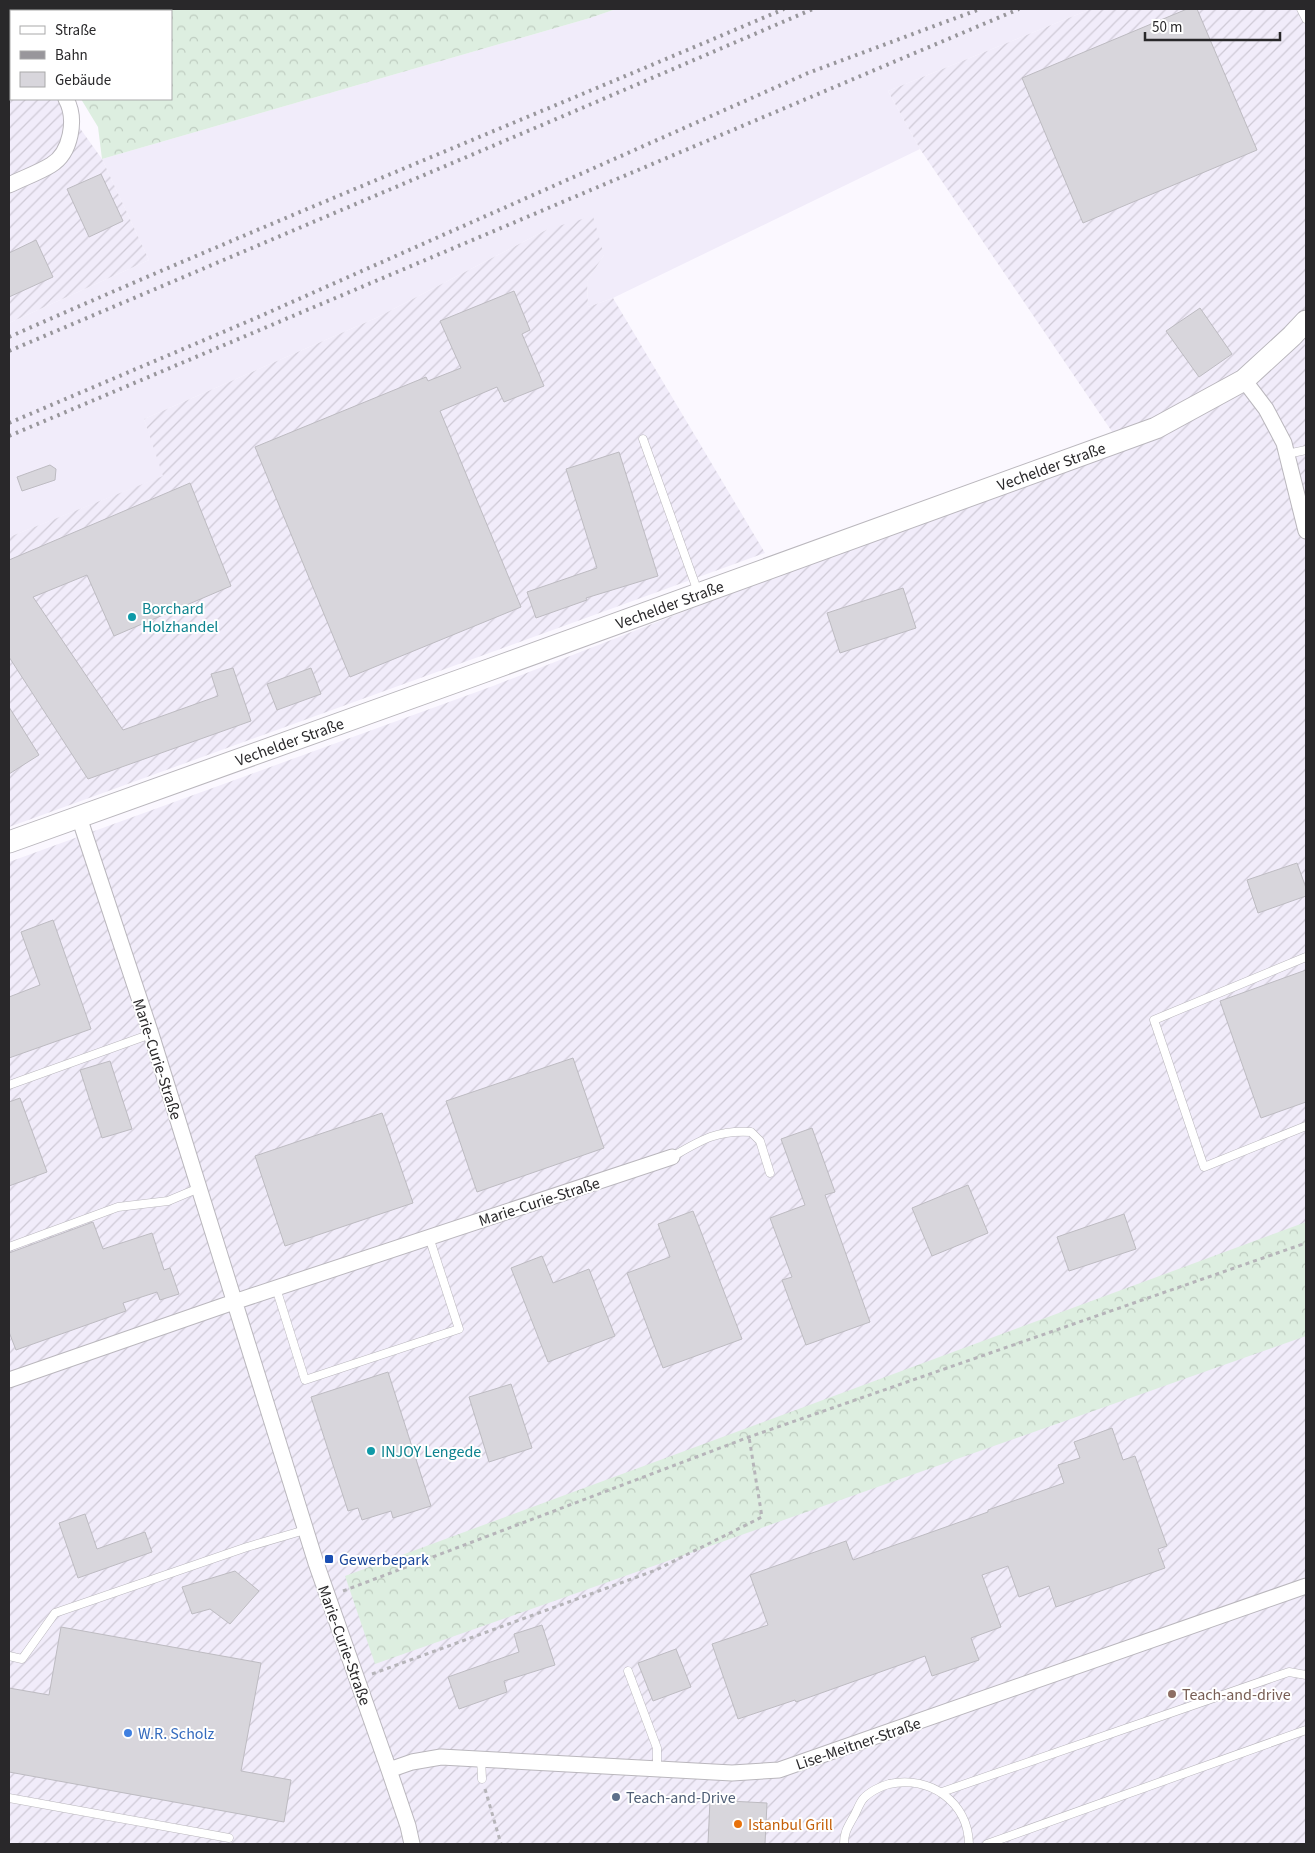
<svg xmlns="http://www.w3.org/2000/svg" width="1315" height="1853" viewBox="0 0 1315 1853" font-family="'Source Sans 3',sans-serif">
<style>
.built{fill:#f1ecfa}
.industrial{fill:url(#industrial-furrows)}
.forest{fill:url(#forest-crowns)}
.building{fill:#d8d6dc;stroke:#bdbbc1}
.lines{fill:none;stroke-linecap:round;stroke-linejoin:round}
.lane-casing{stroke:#bab7bd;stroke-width:9}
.street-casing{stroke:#bab7bd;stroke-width:17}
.secondary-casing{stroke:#bab7bd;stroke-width:23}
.path{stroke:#b6b4b9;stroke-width:3;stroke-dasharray:4 4;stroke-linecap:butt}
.lane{stroke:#fff;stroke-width:8}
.street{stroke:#fff;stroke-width:15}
.secondary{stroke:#fff;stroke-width:21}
.rail{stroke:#98969b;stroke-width:4;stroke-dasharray:2.5 5;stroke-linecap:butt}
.culture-dot{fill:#0f9aa8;stroke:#fff;stroke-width:2}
.transit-dot{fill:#1a4fb4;stroke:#fff;stroke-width:2}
.education-dot{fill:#8d6e63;stroke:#fff;stroke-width:2}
.shop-dot{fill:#3f7fe0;stroke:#fff;stroke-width:2}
.service-dot{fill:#5c6f8a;stroke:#fff;stroke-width:2}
.food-dot{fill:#e8710a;stroke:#fff;stroke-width:2}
.labels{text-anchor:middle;stroke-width:4;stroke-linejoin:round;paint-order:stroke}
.street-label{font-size:16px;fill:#29282a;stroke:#fff}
.culture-label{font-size:16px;fill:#0d838f;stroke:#fff;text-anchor:start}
.transit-label{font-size:16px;fill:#164399;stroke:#fff;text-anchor:start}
.education-label{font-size:16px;fill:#785e54;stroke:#fff;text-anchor:start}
.shop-label{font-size:16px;fill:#366cbe;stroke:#fff;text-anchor:start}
.service-label{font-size:16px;fill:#4e5e75;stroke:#fff;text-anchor:start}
.food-label{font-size:16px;fill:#c56008;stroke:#fff;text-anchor:start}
</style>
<defs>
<pattern id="industrial-furrows" width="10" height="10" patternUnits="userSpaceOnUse" patternTransform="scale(1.25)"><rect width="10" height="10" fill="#f1ecfa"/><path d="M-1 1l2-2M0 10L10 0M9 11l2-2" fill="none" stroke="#cfcad6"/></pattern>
<pattern id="forest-crowns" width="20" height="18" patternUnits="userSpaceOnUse" patternTransform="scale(1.25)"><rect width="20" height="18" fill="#ddeee0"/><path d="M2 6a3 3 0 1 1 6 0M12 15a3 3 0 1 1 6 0" fill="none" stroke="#beccc0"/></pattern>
</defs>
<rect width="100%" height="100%" fill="#fbf8ff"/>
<!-- built -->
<path class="built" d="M 616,9 L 1091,9 L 888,91 L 920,149 L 613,298 L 588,307 L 587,281 L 604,255 L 548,229 L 376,318 L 144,419 L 164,476 L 9,537 L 9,323 L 149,260 L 102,159 L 590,18 Z"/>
<!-- industrial -->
<path class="industrial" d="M 1091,9 L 1306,9 L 1306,1844 L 9,1844 L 9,862 L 493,686 L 1119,442 L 920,149 L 888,91 Z
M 9,26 L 11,29 L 11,99 L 59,99 L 102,159 L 149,260 L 9,323 Z
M 593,216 L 604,255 L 587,281 L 588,307 L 613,298 L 765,553 L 9,827 L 9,537 L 163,476 L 144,419 L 376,318 L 548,229 Z"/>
<!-- forest -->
<path class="forest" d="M 21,9 L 616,9 L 590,18 L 102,159 L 98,127 L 81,99 L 171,99 L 171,11 L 23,11 Z
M 1306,1222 L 1306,1336 L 375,1664 L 345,1576 Z"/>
<!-- building -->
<path class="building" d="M 1187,9 L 1197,9 L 1257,150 L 1083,223 L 1022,78 Z
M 101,174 L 123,221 L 89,237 L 67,189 Z
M 36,240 L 53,277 L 9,297 L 9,253 Z
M 514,291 L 530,330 L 522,334 L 544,386 L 504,402 L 497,387 L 440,411 L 521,607 L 350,677 L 255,447 L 426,377 L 428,381 L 461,368 L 440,321 Z
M 1200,308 L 1232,354 L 1199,377 L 1166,331 Z
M 619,452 L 658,576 L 586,598 L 587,600 L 536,618 L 527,592 L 597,568 L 566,469 Z
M 50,465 L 56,469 L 55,480 L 22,491 L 17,477 Z
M 190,483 L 231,586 L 114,636 L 87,575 L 33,597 L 123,730 L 218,696 L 211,674 L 233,668 L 251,721 L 88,779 L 9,657 L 9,560 Z
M 903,588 L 916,628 L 840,653 L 827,613 Z
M 311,668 L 321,694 L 277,710 L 267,684 Z
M 9,707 L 39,755 L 9,774 Z
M 1297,863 L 1306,888 L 1306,896 L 1258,913 L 1247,880 Z
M 53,920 L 91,1029 L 9,1058 L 9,997 L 40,985 L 21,932 Z
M 1306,970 L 1306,1102 L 1261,1118 L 1220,1001 Z
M 573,1058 L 604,1148 L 477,1192 L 446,1101 Z
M 110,1061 L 132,1129 L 102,1138 L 80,1070 Z
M 20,1098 L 47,1172 L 9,1186 L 9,1102 Z
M 382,1113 L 413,1203 L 285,1246 L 255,1156 Z
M 812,1128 L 835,1192 L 825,1195 L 870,1322 L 806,1345 L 782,1280 L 792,1277 L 770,1218 L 805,1205 L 781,1139 Z
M 968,1185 L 988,1233 L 932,1256 L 912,1208 Z
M 693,1211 L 742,1339 L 663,1368 L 627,1273 L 670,1257 L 658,1224 Z
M 1124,1214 L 1136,1249 L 1069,1271 L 1057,1237 Z
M 93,1222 L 103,1249 L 152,1233 L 164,1270 L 170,1268 L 179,1294 L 160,1300 L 157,1292 L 123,1303 L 126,1311 L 16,1350 L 9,1332 L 9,1253 Z
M 542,1256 L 553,1283 L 589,1269 L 615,1336 L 548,1362 L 511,1268 Z
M 388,1372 L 431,1506 L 393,1518 L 391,1511 L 362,1520 L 358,1508 L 348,1511 L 311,1397 Z
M 511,1384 L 532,1448 L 489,1462 L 469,1397 Z
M 1112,1428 L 1123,1460 L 1135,1456 L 1167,1546 L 1158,1549 L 1165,1568 L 1056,1607 L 1049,1586 L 1019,1597 L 1008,1566 L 982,1575 L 1001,1627 L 971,1638 L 979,1660 L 932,1676 L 925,1656 L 796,1702 L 795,1700 L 738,1719 L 712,1644 L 768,1625 L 750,1575 L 846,1541 L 853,1560 L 988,1512 L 988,1510 L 1064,1483 L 1058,1465 L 1080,1458 L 1074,1442 Z
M 85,1514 L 97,1549 L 145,1532 L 152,1552 L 78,1578 L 59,1523 Z
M 235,1571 L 259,1591 L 230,1624 L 210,1609 L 192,1614 L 182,1587 Z
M 542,1625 L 555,1665 L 504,1681 L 507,1692 L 459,1709 L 448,1677 L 519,1652 L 514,1634 Z
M 61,1627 L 261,1663 L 241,1771 L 291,1780 L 284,1822 L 9,1772 L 9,1688 L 49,1695 Z
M 676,1649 L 691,1687 L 653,1701 L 638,1663 Z
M 710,1800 L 767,1803 L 765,1844 L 708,1844 Z"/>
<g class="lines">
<defs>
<path id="lane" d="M 1301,9 L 1306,19
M 643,439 L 698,592
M 1287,454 L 1306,450
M 1306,957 L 1154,1020 L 1204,1167 L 1306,1126
M 9,1085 L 151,1034
M 672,1157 C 701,1140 716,1130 751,1132 L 760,1141 L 770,1173
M 9,1247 L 118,1207 L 168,1201 L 199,1188
M 276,1288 L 305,1380 L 459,1329 L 429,1237
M 9,1656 L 22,1659 L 55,1613 L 247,1547 L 305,1530
M 628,1671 L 657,1748 L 657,1770
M 481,1758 L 482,1779
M 942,1792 L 1289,1672 L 1306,1675
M 9,1798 L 229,1838
M 844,1844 C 844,1832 848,1827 854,1816 C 857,1811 859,1804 863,1799 C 869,1792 881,1786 889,1784 C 930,1775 968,1802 969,1844
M 987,1844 L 1306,1730"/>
<path id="street" d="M 9,13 L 11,17
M 9,185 C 23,178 38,173 51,165 C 71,153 77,119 66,99
M 1244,380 L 1266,409 L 1284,443 L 1306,531
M 79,817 L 151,1034 L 316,1563 L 389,1770 L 408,1826 L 412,1844
M 9,1380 L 234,1302 L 672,1157
M 389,1770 L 412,1762 L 441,1757 L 732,1773 L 779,1770 L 1306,1586"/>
<g id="secondary">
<path id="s1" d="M 9,842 L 483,672 L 1156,428 L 1244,380 L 1292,336 L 1306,321"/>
</g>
</defs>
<!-- lane casing -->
<use href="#lane" class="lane-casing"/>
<!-- street casing -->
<use href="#street" class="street-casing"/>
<!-- secondary casing -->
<use href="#secondary" class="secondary-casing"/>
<!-- path -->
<path class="path" d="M 343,1591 L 749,1437 L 1306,1243
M 372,1674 L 656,1570 L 762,1517 L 749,1437
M 485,1789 L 501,1844"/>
<!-- lane -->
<use href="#lane" class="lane"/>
<!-- street -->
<use href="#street" class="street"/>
<!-- secondary -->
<use href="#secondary" class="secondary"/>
<!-- rail -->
<path class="rail" d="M 9,337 C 265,224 526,119 784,9
M 9,351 L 575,111 L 813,9
M 9,423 L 256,318 L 808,73 L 980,9
M 9,436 L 1019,9"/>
</g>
<!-- markers -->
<g class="culture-dot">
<circle cx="132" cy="617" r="5"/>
<circle cx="371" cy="1451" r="5"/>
</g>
<rect class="transit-dot" x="324" y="1554" width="10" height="10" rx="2.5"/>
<circle class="education-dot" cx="1172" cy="1694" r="5"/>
<circle class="shop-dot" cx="128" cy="1733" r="5"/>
<circle class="service-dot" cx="616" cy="1797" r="5"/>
<circle class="food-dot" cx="738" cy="1824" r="5"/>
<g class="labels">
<!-- street labels -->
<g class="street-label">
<text dy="6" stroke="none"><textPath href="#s1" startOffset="1108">Vechelder Straße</textPath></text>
<text dy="6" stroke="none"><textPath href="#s1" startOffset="702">Vechelder Straße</textPath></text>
<text dy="6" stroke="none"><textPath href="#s1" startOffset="298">Vechelder Straße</textPath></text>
<text transform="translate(158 1059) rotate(72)" y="6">Marie-Curie-Straße</text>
<text transform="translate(539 1201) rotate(-18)" y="6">Marie-Curie-Straße</text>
<text transform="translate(345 1645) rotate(70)" y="6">Marie-Curie-Straße</text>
<text transform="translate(858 1743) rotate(-19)" y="6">Lise-Meitner-Straße</text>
</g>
<!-- culture labels -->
<g class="culture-label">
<text x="142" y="614">Borchard<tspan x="142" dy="18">Holzhandel</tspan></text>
<text x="381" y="1457">INJOY Lengede</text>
</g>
<!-- transit labels -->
<g class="transit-label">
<text x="339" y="1565">Gewerbepark</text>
</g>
<!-- education labels -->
<g class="education-label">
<text x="1182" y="1700">Teach-and-drive</text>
</g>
<!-- shop labels -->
<g class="shop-label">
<text x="138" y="1739">W.R. Scholz</text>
</g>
<!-- service labels -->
<g class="service-label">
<text x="626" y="1803">Teach-and-Drive</text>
</g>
<!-- food labels -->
<g class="food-label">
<text x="748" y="1830">Istanbul Grill</text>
</g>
</g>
<!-- border -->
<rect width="1315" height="1853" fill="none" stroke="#29282a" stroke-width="20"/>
<!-- legend -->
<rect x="10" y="10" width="162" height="90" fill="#ffffff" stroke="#a9a9aa"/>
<rect x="20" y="26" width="25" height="8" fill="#ffffff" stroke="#a9a9aa"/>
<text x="55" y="35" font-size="15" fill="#29282a">Straße</text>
<rect x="20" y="51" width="25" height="8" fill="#98969b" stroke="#a9a9aa"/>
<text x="55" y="60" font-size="15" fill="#29282a">Bahn</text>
<rect x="20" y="72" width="25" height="15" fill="#d8d6dc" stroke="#a9a9aa"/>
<text x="55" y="85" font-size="15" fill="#29282a">Gebäude</text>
<!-- scale -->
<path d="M1145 32v8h135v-8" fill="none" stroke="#29282a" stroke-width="2.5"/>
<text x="1152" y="32" font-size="15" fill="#29282a" stroke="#ffffff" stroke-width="4" paint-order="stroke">50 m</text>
</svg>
